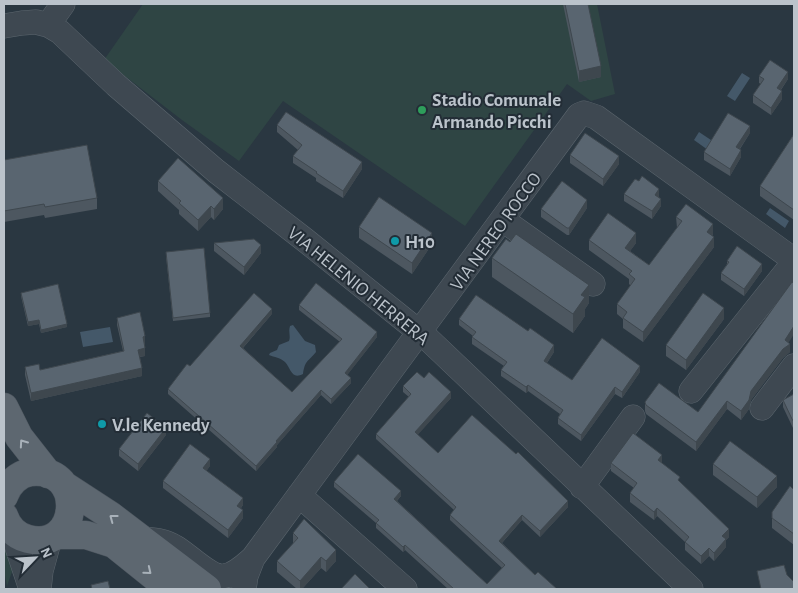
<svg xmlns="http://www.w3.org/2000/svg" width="798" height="593" viewBox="0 0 798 593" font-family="'Alegreya Sans',sans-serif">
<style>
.green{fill:#2f4544}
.water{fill:#445869}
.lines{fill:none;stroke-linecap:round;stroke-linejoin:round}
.minor-casing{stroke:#5c666e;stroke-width:25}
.major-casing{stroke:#4b545d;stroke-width:29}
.minor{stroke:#3e4851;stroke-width:24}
.major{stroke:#5d6770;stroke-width:28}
.wall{fill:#4d5760}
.shaded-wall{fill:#3e474e}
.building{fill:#596570;stroke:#3e474e}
.oneway{stroke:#a8b1b9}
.leisure-dot{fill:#2e9e5b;stroke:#232d36;stroke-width:2}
.culture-dot{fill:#0f9aa8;stroke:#232d36;stroke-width:2}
.labels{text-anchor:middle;stroke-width:4;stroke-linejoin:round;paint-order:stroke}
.poi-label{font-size:19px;font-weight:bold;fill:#bbc3cb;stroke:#232d36;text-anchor:start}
.street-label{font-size:19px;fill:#bbc3cb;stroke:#232d36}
</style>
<rect width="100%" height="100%" fill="#2a3741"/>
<!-- green -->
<path class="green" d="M 143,4 L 597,4 L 615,94 L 591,101 L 567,84 L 465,226 L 283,101 L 239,161 L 182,120 L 104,60 Z
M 4,541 L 14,566 L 7,586 L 4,571 Z"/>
<!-- water -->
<path class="water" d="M 742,73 L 750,78 L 735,101 L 727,96 Z
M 699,132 L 714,142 L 708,150 L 694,140 Z
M 770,208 L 789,221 L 785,228 L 766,214 Z
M 293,325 L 305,341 L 315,345 L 316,352 C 308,362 305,360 303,374 C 291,380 291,368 285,362 C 281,358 274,357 269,355 L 270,353 L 277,350 L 279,345 L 289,341 C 291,336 288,332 290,326 Z
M 110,327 L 113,342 L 83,347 L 80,332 Z"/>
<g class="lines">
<defs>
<path id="minor" d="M 48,25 L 63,4
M 4,26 L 22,23 L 36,22 L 48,25 L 60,32 L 116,85 L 216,171 L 305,240 L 428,339 L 691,589
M 503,220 L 593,284
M 691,391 L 794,262
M 762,408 L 794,366
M 582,487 L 633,417
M 299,495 L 405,589
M 11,529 L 31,589
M 142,539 C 154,540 164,540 175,547 C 188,554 210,578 224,576 C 235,575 245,565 253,558 C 361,410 471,264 579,115 L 584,113 L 596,117 L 794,260
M 39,589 L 41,571 L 50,538
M 244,589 L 246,576 L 253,558"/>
<path id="major" d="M 4,407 L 19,437 L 48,474
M 65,486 L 111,516 L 207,589
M 4,496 C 8,484 18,474 31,472 C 87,466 80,553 28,539 C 16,536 8,528 4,516
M 57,535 L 86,535 L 114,544 L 170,589"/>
</defs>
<!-- minor casing -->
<use href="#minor" class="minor-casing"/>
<!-- major casing -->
<use href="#major" class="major-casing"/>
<!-- minor -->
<use href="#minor" class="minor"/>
<!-- major -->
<use href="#major" class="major"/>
</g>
<!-- wall -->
<path class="wall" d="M 563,4 L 588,4 L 601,77 L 579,82 Z
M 759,76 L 788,79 L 781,90 L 782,99 L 771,115 L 753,103 L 753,95 L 761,84 L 759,83 Z
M 277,125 L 362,169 L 343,198 L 316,181 L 316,178 L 293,163 L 293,156 L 298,150 L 277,132 Z
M 750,133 L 740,149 L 741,157 L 730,176 L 704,160 L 704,152 Z
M 794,134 L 794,220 L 760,196 L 760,186 Z
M 570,155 L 619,164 L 603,186 L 570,163 Z
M 4,160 L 97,198 L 97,209 L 45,218 L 44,215 L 4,222 Z
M 158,181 L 223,209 L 214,220 L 211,217 L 198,231 L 179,214 L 179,210 L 158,191 Z
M 624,194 L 659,197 L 661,206 L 652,219 L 624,201 Z
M 587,208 L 569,235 L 567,235 L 541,217 L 541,209 Z
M 676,217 L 713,234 L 712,236 L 714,247 L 643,342 L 623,328 L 623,319 L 617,314 L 617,304 L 631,286 L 629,284 L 629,279 L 589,250 L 589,240 L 636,243 L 630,251 L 649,265 L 677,228 Z
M 359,227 L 432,244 L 412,274 L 359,238 Z
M 214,243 L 261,253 L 244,275 L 214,251 Z
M 166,256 L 210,313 L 210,317 L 173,321 Z
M 492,258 L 589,303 L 585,309 L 585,316 L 573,333 L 492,277 Z
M 727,261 L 762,271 L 744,296 L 721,280 L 721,273 L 727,264 Z
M 21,293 L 67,327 L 41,333 L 39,324 L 28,326 L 21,296 Z
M 299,305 L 377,337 L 347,375 L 351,383 L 331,404 L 321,395 L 277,445 L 277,447 L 256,471 L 168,394 L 168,389 L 190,366 L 272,314 L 243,348 L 292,392 L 340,342 L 299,310 Z
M 117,318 L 145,344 L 144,344 L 145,356 L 140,357 L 142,376 L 31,401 L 25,375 L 25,367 L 40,370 L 123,351 L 117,325 Z
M 459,319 L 554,352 L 547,363 L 572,380 L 640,372 L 622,398 L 615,394 L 581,441 L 558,424 L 558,418 L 560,414 L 528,391 L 526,393 L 501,376 L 501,370 L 504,366 L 472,344 L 472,337 L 473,336 L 459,325 Z
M 724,319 L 686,370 L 666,356 L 666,345 Z
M 789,343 L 790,352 L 783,358 L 751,400 L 749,409 L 741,420 L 727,409 L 696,451 L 646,414 L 645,411 L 645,402 L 698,412 Z
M 424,378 L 451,398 L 417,435 L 438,453 L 568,507 L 540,537 L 522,520 L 502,543 L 535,575 L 557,589 L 448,589 L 405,550 L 403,552 L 376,528 L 376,523 L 334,487 L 334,482 L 401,496 L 397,501 L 487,584 L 502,568 L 450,520 L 450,515 L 454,510 L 376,439 L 376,434 L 409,397 L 403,392 L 403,386 Z
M 794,394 L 794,430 L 792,426 L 783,407 L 783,400 Z
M 166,435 L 138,471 L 119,456 L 119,449 Z
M 611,463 L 662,463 L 680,482 L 729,537 L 726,540 L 726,547 L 714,561 L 709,556 L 701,564 L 685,550 L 685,542 L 657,516 L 654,520 L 630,502 L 630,493 L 634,488 L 611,471 Z
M 713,464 L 777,487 L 757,508 L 713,475 Z
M 210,466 L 206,471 L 243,505 L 241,508 L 243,518 L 228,538 L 163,488 L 163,481 Z
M 794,490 L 794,545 L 772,528 L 772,518 Z
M 293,533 L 336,561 L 326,572 L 321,568 L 302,589 L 297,589 L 277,572 L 277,561 L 293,544 Z"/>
<!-- shaded-wall -->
<path class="shaded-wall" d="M 601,66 L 601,77 L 579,82 L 579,71 Z
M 788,72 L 788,79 L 777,95 L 777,88 Z
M 782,91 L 782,99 L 771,115 L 771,108 Z
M 750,126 L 750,133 L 736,154 L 736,147 Z
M 741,150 L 741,157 L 730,176 L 730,169 Z
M 619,156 L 619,164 L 603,186 L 603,179 Z
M 362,162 L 362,169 L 343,198 L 343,191 Z
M 659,189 L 659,197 L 655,202 L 655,195 Z
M 223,198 L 223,209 L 214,220 L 214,209 Z
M 661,199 L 661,206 L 652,219 L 652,211 Z
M 587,200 L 587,208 L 569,235 L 569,228 Z
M 211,206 L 211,217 L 198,231 L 198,220 Z
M 713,224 L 713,234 L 707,242 L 707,232 Z
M 432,233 L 432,244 L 412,274 L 412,263 Z
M 636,233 L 636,243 L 625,258 L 625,248 Z
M 714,237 L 714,247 L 643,342 L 643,332 Z
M 261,245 L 261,253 L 244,275 L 244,267 Z
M 762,264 L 762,271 L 744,296 L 744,289 Z
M 589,285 L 589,303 L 585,309 L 585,316 L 573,333 L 573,314 L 581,295 Z
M 724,308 L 724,319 L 686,370 L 686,360 Z
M 272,309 L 272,314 L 240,351 L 240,346 Z
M 39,320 L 39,324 L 28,326 L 28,322 Z
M 67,324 L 67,327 L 41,333 L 41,330 Z
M 794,326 L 794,334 L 786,347 L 790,344 L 790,352 L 783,358 L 751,400 L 749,409 L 741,420 L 741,411 L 751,391 Z
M 377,332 L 377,337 L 345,378 L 345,373 Z
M 145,336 L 145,344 L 143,344 L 143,337 Z
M 554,345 L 554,352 L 544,367 L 544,361 Z
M 145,348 L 145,356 L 138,357 L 138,350 Z
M 640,366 L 640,372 L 622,398 L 622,392 Z
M 142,368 L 142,376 L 31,401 L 31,393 Z
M 351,378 L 351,383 L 331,404 L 331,399 Z
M 528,385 L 528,391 L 526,393 L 526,387 Z
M 615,387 L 615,394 L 581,441 L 581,435 Z
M 321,390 L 321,395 L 277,445 L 277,447 L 256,471 L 256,466 L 276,441 Z
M 451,392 L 451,398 L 415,438 L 415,432 Z
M 727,401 L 727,409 L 696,451 L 696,442 Z
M 166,428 L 166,435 L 138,471 L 138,464 Z
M 662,455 L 662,463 L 658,468 L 658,460 Z
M 210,459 L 210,466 L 203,476 L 203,468 Z
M 777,476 L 777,487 L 757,508 L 757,497 Z
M 401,491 L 401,496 L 394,504 L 394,499 Z
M 243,498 L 243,505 L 237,513 L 237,506 Z
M 568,501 L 568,507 L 540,537 L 540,531 Z
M 657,508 L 657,516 L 654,520 L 654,512 Z
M 243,510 L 243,518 L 228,538 L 228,530 Z
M 522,515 L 522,520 L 499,546 L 499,541 Z
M 729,529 L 729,537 L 726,540 L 726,547 L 714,561 L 714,553 L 722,536 Z
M 405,545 L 405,550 L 403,552 L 403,547 Z
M 709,548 L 709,556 L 701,564 L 701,556 Z
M 336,550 L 336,561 L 326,572 L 326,561 Z
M 321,557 L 321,568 L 302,589 L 300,589 L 300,581 Z"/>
<!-- building -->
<path class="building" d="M 565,4 L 588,4 L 601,66 L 579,71 Z
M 770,60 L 788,72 L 777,88 L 782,91 L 771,108 L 753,95 L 764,79 L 759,76 Z
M 286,112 L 362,162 L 343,191 L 316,173 L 317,172 L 293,156 L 302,145 L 277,125 Z
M 728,113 L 750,126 L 736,147 L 741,150 L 730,169 L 704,152 Z
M 585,133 L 619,156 L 603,179 L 570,155 Z
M 794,134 L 794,210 L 760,186 Z
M 87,145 L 97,198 L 45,207 L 44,204 L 4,211 L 4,160 Z
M 178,158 L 223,198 L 214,209 L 211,206 L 198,220 L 179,203 L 181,201 L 158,181 Z
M 642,176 L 659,189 L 655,195 L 661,199 L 652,211 L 624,194 L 635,179 L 639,181 Z
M 562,181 L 587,200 L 569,228 L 567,228 L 541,209 Z
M 379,197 L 432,233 L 412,263 L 359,227 Z
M 686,204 L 713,224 L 707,232 L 714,237 L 643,332 L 623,318 L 627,312 L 617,304 L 635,279 L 629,274 L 632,271 L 589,240 L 608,213 L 636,233 L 625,248 L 649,265 L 682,221 L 676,217 Z
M 516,234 L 589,285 L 581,295 L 585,297 L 573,314 L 492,258 L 506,239 L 510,242 Z
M 254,239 L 261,245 L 244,267 L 214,243 Z
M 737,246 L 762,264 L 744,289 L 721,273 L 729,262 L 727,261 Z
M 204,248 L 210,313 L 173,318 L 166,252 Z
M 792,282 L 794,283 L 794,326 L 785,340 L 790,344 L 783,349 L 751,391 L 749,400 L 741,411 L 727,401 L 696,442 L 646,405 L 645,402 L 659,383 L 698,412 Z
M 316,283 L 377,332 L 345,373 L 351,378 L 331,399 L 321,390 L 276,441 L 277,442 L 256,466 L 168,389 L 187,364 L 190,366 L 254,293 L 272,309 L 240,346 L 292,392 L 342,339 L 299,305 Z
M 58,284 L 67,324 L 41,330 L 39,320 L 28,322 L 21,293 Z
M 703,293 L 724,308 L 686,360 L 666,345 Z
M 476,295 L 528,331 L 530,328 L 554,345 L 544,361 L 572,380 L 602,338 L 640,366 L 622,392 L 615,387 L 581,435 L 558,418 L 563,410 L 528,385 L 526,387 L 501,370 L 507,362 L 472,337 L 476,332 L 459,319 Z
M 140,312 L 145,336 L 143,337 L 145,348 L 138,350 L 142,368 L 31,393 L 25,367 L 39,364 L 40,370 L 124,351 L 117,318 Z
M 417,372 L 424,378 L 429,372 L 451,392 L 415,432 L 438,453 L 472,415 L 516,454 L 518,452 L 568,501 L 540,531 L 522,515 L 499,541 L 535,575 L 538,572 L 557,589 L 454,589 L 405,545 L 403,547 L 376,523 L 379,520 L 334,482 L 358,454 L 401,491 L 394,499 L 487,584 L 505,565 L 450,515 L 456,507 L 376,434 L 411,394 L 403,386 Z
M 794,394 L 794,422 L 792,419 L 783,400 Z
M 147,413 L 166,428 L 138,464 L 119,449 Z
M 633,433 L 662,455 L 658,460 L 680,477 L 678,480 L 729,529 L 722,536 L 726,539 L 714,553 L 709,548 L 701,556 L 685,542 L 689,537 L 657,508 L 654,512 L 630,493 L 637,483 L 611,463 Z
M 730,441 L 777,476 L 757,497 L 713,464 Z
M 190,444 L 210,459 L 203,468 L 243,498 L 237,506 L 243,510 L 228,530 L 163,481 Z
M 790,486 L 794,490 L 794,534 L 772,518 L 772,512 Z
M 304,519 L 336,550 L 326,561 L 321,557 L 300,581 L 277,561 L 298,538 L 293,533 Z
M 784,565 L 787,575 L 794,582 L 794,589 L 761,589 L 757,571 Z
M 355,574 L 370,589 L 341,589 Z
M 108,581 L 110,589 L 92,589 L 91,585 Z"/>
<!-- one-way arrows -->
<defs><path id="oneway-chevron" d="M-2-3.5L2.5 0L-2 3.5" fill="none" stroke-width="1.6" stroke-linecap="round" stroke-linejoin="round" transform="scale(1.25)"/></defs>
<g class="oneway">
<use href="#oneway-chevron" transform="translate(23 443) rotate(-125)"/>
<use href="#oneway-chevron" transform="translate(113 518) rotate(-143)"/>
<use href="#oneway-chevron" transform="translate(148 571) rotate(39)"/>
</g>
<!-- markers -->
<circle class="leisure-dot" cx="422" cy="110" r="5"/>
<g class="culture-dot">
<circle cx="395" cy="241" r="5"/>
<circle cx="102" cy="424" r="5"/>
</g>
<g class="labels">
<!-- poi labels -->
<g class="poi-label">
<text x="432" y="106">Stadio Comunale<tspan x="432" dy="22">Armando Picchi</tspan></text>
<text x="405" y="248">H10</text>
<text x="112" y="431">V.le Kennedy</text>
</g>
<!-- street labels -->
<g class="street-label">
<text transform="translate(495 231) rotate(-54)" y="7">VIA NEREO ROCCO</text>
<text transform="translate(359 285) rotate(39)" y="7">VIA HELENIO HERRERA</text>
</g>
</g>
<!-- border -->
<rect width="798" height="593" fill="none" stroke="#bbc3cb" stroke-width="10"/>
<!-- north arrow -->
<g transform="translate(35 558) rotate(65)" stroke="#232d36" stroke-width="4" paint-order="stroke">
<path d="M0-4L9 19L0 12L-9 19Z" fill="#bbc3cb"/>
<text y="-8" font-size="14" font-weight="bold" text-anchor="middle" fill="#bbc3cb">N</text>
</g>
</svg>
